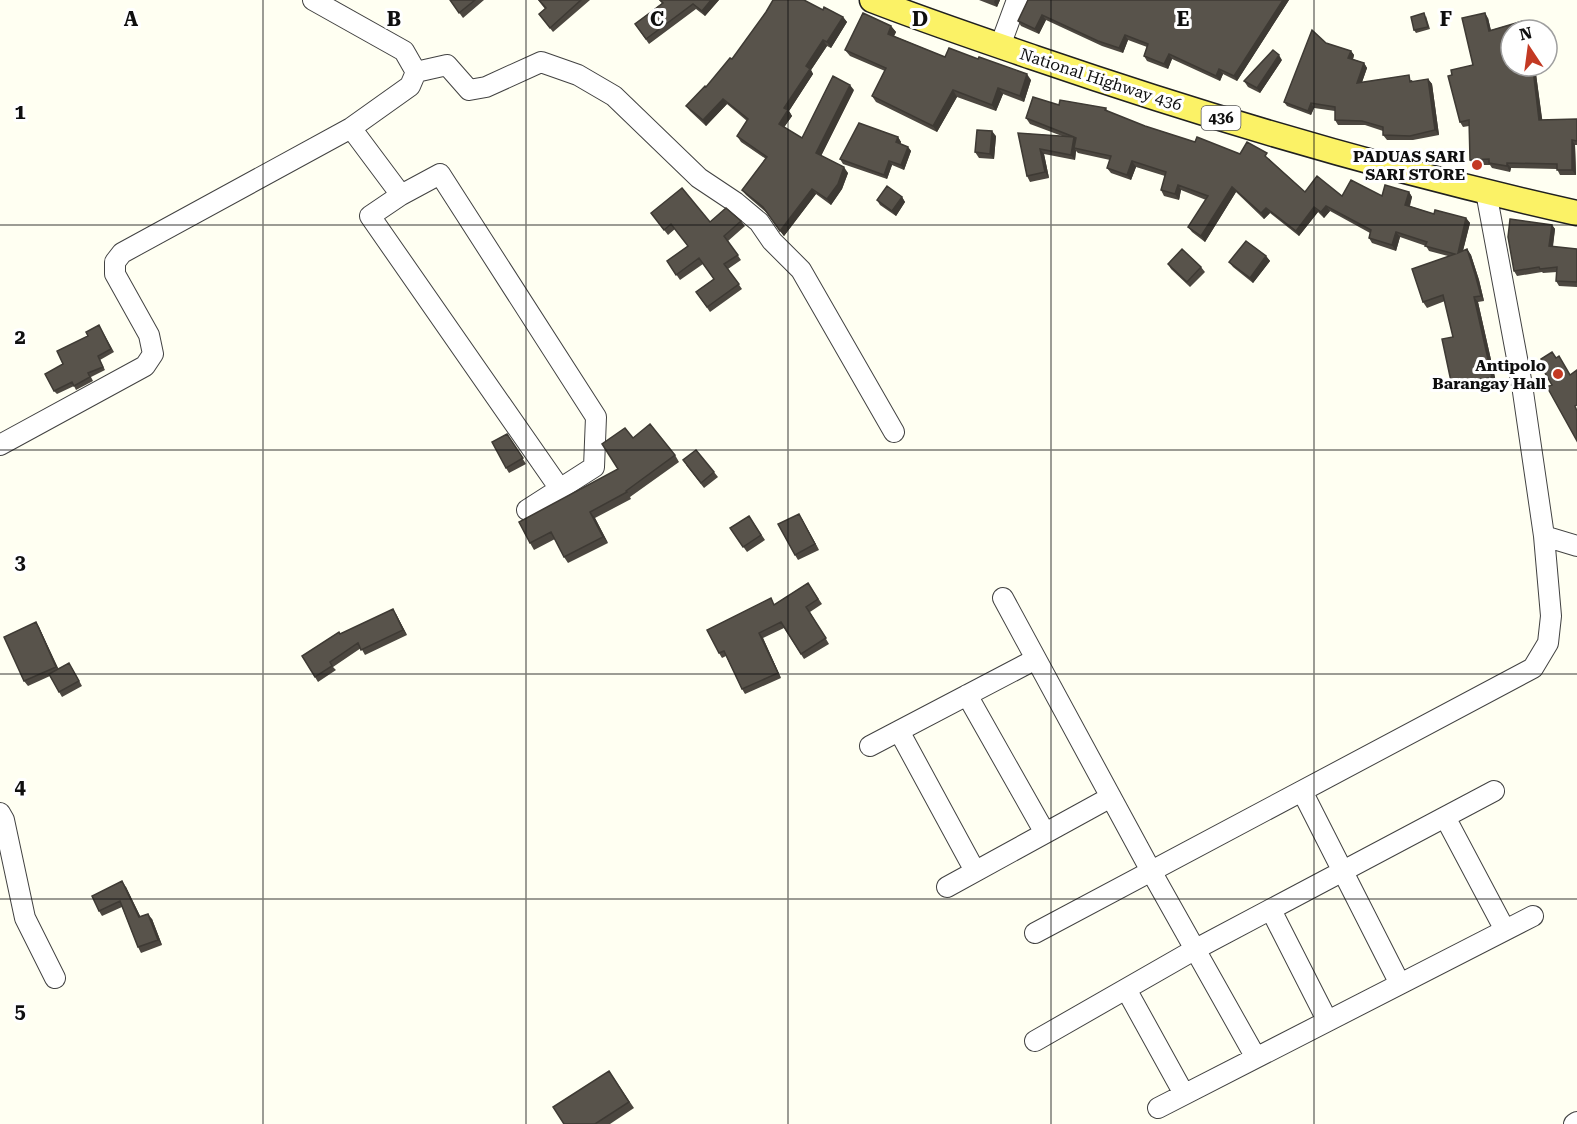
<svg xmlns="http://www.w3.org/2000/svg" width="1577" height="1124" viewBox="0 0 1577 1124" font-family="'Roboto Serif',serif">
<style>
.lines{fill:none;stroke-linecap:round;stroke-linejoin:round}
.minor-casing{stroke:#424242;stroke-width:22}
.major-casing{stroke:#202020;stroke-width:27}
.minor{stroke:#fff;stroke-width:20}
.major{stroke:#fbf266;stroke-width:24}
.wall{fill:#4c4740}
.shaded-wall{fill:#3e3a34}
.building{fill:#58534b;stroke:#3e3a34;stroke-width:1.5}
.grid{fill:none;stroke:#0f0f0f;stroke-width:1.5;stroke-opacity:0.55}
.poi-dot{fill:#c33923;stroke:#fff;stroke-width:2}
.labels{text-anchor:middle;stroke-width:6;stroke-linejoin:round;paint-order:stroke}
.shield{fill:#fff;stroke:#575757;stroke-width:1.5}
.shield-label{font-size:15px;font-weight:bold;fill:#0f0f0f}
.street-label{font-size:16px;fill:#0f0f0f;stroke:#fff}
.poi-label{font-size:16px;font-weight:bold;fill:#0f0f0f;stroke:#fff;text-anchor:end}
.grid-label{font-size:20px;text-anchor:middle;font-weight:bold;fill:#0f0f0f;stroke:#fff;stroke-width:6;stroke-linejoin:round;paint-order:stroke}
</style>
<rect width="100%" height="100%" fill="#fffff2"/>
<g class="lines">
<defs>
<path id="minor" d="M 313,0 L 404,51 L 416,72
M 1000,46 L 1017,0
M 416,72 L 447,65 L 469,90 L 486,87 L 541,62 L 578,75 L 614,96 L 699,178 L 735,202 L 759,222 L 772,241 L 801,270 L 894,432
M 351,128 L 401,195
M 0,445 L 145,366 L 153,354 L 149,335 L 115,274 L 115,262 L 122,253 L 351,128 L 410,86 L 416,72
M 527,510 L 594,467 L 596,417 L 440,174 L 401,195 L 370,216 L 560,489
M 1544,536 L 1577,546
M 1003,598 L 1151,871 L 1255,1056
M 967,695 L 1045,833
M 899,731 L 975,871
M 870,746 L 1036,659
M 1302,791 L 1400,984
M 0,813 L 4,820 L 25,918 L 55,978
M 1445,817 L 1505,930
M 947,887 L 1111,797
M 1271,910 L 1327,1020
M 1035,933 L 1533,668 L 1548,643 L 1551,616 L 1544,536 L 1522,385 L 1486,192
M 1126,989 L 1184,1094
M 1035,1041 L 1194,950 L 1494,791
M 1158,1108 L 1533,916
M 1574,1124 L 1577,1122"/>
<path id="major" d="M 872,0 C 926,21 980,39 1035,58 C 1213,119 1393,172 1577,213"/>
</defs>
<!-- minor casing -->
<use href="#minor" class="minor-casing"/>
<!-- major casing -->
<use href="#major" class="major-casing"/>
<!-- minor -->
<use href="#minor" class="minor"/>
<!-- major -->
<use href="#major" class="major"/>
</g>
<!-- wall -->
<path class="wall" d="M 450,0 L 484,0 L 463,18 Z
M 538,0 L 590,0 L 553,32 L 539,14 L 545,9 Z
M 659,0 L 719,0 L 705,16 L 696,9 L 649,44 L 635,24 L 662,3 Z
M 979,0 L 1000,0 L 997,7 Z
M 1028,0 L 1289,0 L 1237,81 L 1223,74 L 1220,81 L 1172,59 L 1168,69 L 1147,61 L 1144,56 L 1147,47 L 1128,40 L 1123,53 L 1102,46 L 1046,20 L 1039,34 L 1021,26 L 1018,21 Z
M 823,10 L 843,17 L 847,22 L 831,48 L 827,46 L 811,70 L 813,74 L 789,111 L 792,116 L 784,127 L 802,138 L 854,90 L 821,156 L 848,173 L 842,189 L 831,205 L 816,194 L 784,236 L 767,213 L 746,195 L 742,190 L 766,159 L 741,142 L 737,136 L 747,121 L 727,104 L 706,126 L 690,111 L 686,106 L 706,87 L 732,59 Z
M 1426,16 L 1430,29 L 1416,33 L 1414,30 Z
M 1488,18 L 1491,30 L 1523,21 L 1526,26 L 1540,73 L 1536,74 L 1542,120 L 1577,119 L 1577,145 L 1575,145 L 1576,175 L 1560,175 L 1557,169 L 1511,168 L 1510,172 L 1492,168 L 1490,165 L 1473,165 L 1470,160 L 1469,126 L 1463,127 L 1460,122 L 1452,75 L 1473,65 Z
M 891,26 L 896,32 L 894,36 L 945,57 L 1031,80 L 1024,102 L 1003,94 L 996,111 L 957,97 L 937,132 L 876,102 L 872,96 L 885,71 L 850,56 L 845,50 Z
M 1326,43 L 1351,51 L 1354,55 L 1353,59 L 1364,63 L 1367,68 L 1362,82 L 1412,80 L 1413,82 L 1428,79 L 1432,84 L 1439,135 L 1413,140 L 1387,140 L 1383,135 L 1383,131 L 1365,125 L 1338,125 L 1335,120 L 1335,111 L 1314,108 L 1311,115 L 1287,106 L 1284,102 Z
M 1282,60 L 1260,93 L 1248,87 L 1244,81 Z
M 1059,105 L 1106,108 L 1108,112 L 1145,126 L 1195,142 L 1240,154 L 1270,159 L 1270,160 L 1305,192 L 1342,196 L 1382,196 L 1409,192 L 1412,197 L 1410,206 L 1434,214 L 1466,218 L 1470,223 L 1463,251 L 1467,249 L 1471,255 L 1479,280 L 1484,301 L 1478,302 L 1496,382 L 1456,391 L 1452,386 L 1453,337 L 1445,301 L 1427,308 L 1423,302 L 1448,256 L 1429,251 L 1426,246 L 1400,237 L 1396,251 L 1372,243 L 1369,238 L 1370,233 L 1330,211 L 1324,218 L 1318,212 L 1299,236 L 1270,213 L 1264,219 L 1236,192 L 1205,242 L 1192,232 L 1188,227 L 1206,200 L 1181,190 L 1179,200 L 1164,196 L 1161,190 L 1165,176 L 1136,167 L 1131,180 L 1111,173 L 1107,168 L 1110,160 L 1078,153 L 1076,151 L 1075,160 L 1044,154 L 1049,178 L 1030,182 L 1027,176 L 1018,133 L 1062,136 L 1030,124 L 1026,118 Z
M 996,136 L 994,159 L 979,158 L 975,152 Z
M 898,137 L 901,142 L 900,144 L 908,147 L 911,151 L 904,170 L 892,165 L 887,179 L 843,164 L 840,159 Z
M 902,197 L 905,202 L 896,216 L 880,205 L 877,200 Z
M 651,213 L 710,222 L 741,221 L 745,226 L 728,241 L 741,260 L 728,269 L 742,289 L 710,312 L 696,292 L 714,279 L 703,264 L 680,280 L 667,261 L 688,246 L 675,229 L 668,235 Z
M 1552,225 L 1555,229 L 1553,247 L 1577,249 L 1577,287 L 1559,286 L 1556,281 L 1557,272 L 1543,273 L 1542,272 L 1517,276 L 1514,271 Z
M 1266,256 L 1270,261 L 1253,283 L 1233,267 L 1229,262 Z
M 1168,264 L 1201,267 L 1205,272 L 1190,287 L 1171,269 Z
M 99,325 L 114,352 L 100,360 L 105,370 L 91,377 L 93,381 L 76,390 L 74,386 L 57,394 L 54,391 L 63,364 Z
M 507,434 L 526,464 L 509,473 L 506,468 Z
M 633,438 L 675,455 L 679,462 L 630,497 L 631,499 L 595,518 L 608,543 L 568,563 L 564,557 L 555,539 L 534,550 L 530,543 L 618,469 Z
M 686,465 L 714,472 L 718,477 L 704,488 Z
M 749,516 L 765,540 L 747,552 L 730,528 Z
M 802,519 L 819,550 L 798,560 L 795,555 Z
M 808,583 L 822,604 L 810,612 L 829,644 L 804,659 L 784,628 L 763,638 L 781,678 L 745,694 L 742,689 L 726,656 L 722,658 L 719,653 L 775,604 Z
M 396,614 L 407,635 L 365,655 L 361,648 L 333,667 L 336,670 L 318,682 L 302,656 L 340,634 Z
M 36,622 L 39,627 L 58,669 L 72,668 L 82,686 L 62,697 L 50,676 L 28,686 L 24,681 Z
M 126,887 L 140,916 L 152,919 L 162,945 L 141,953 L 138,947 L 122,907 L 102,916 L 99,911 Z
M 609,1071 L 634,1108 L 610,1124 L 564,1124 Z"/>
<!-- shaded-wall -->
<path class="shaded-wall" d="M 711,0 L 719,0 L 705,16 L 702,11 Z
M 995,0 L 1000,0 L 997,7 L 994,2 Z
M 1283,0 L 1289,0 L 1237,81 L 1234,76 Z
M 1485,13 L 1488,18 L 1492,36 L 1489,31 Z
M 1042,15 L 1046,20 L 1039,34 L 1035,29 Z
M 843,17 L 847,22 L 831,48 L 827,42 Z
M 891,26 L 896,32 L 892,40 L 888,34 Z
M 1125,35 L 1128,40 L 1123,53 L 1119,48 Z
M 823,40 L 827,46 L 811,70 L 813,74 L 789,111 L 792,116 L 783,129 L 779,124 L 784,108 L 806,66 Z
M 1351,51 L 1354,55 L 1352,63 L 1348,58 Z
M 1169,54 L 1172,59 L 1168,69 L 1164,64 Z
M 1279,55 L 1282,60 L 1260,93 L 1257,88 Z
M 1364,63 L 1367,68 L 1360,88 L 1357,83 Z
M 1219,69 L 1223,74 L 1220,81 L 1216,76 Z
M 1533,69 L 1536,74 L 1543,125 L 1539,120 Z
M 1027,74 L 1031,80 L 1024,102 L 1020,96 Z
M 1428,79 L 1432,84 L 1439,135 L 1435,130 Z
M 850,85 L 854,90 L 820,158 L 816,153 Z
M 998,88 L 1003,94 L 996,111 L 992,105 Z
M 953,90 L 957,97 L 937,132 L 933,126 Z
M 723,99 L 727,104 L 706,126 L 703,120 Z
M 1311,103 L 1314,108 L 1311,115 L 1308,111 Z
M 992,131 L 996,136 L 994,159 L 990,154 Z
M 898,137 L 901,142 L 899,147 L 896,142 Z
M 1074,137 L 1078,142 L 1074,148 L 1076,151 L 1075,160 L 1071,155 Z
M 1572,140 L 1575,145 L 1576,175 L 1572,170 Z
M 908,147 L 911,151 L 904,170 L 901,165 Z
M 1040,149 L 1044,154 L 1049,178 L 1045,172 Z
M 889,161 L 892,165 L 887,179 L 884,175 Z
M 1132,161 L 1136,167 L 1131,180 L 1127,175 Z
M 1507,163 L 1511,168 L 1510,172 L 1507,166 Z
M 844,167 L 848,173 L 842,189 L 831,205 L 827,199 Z
M 1178,185 L 1181,190 L 1179,200 L 1175,194 Z
M 1232,187 L 1236,192 L 1205,242 L 1201,236 Z
M 812,189 L 816,194 L 784,236 L 780,231 Z
M 1409,192 L 1412,197 L 1408,210 L 1405,205 Z
M 902,197 L 905,202 L 896,216 L 892,211 Z
M 1326,206 L 1330,211 L 1324,218 L 1321,212 Z
M 1314,207 L 1318,212 L 1299,236 L 1296,231 Z
M 1266,208 L 1270,213 L 1264,219 L 1261,213 Z
M 1466,218 L 1470,223 L 1461,258 L 1458,253 Z
M 1552,225 L 1555,229 L 1552,251 L 1549,246 Z
M 1396,232 L 1400,237 L 1396,251 L 1392,245 Z
M 1467,249 L 1471,255 L 1479,280 L 1484,301 L 1481,296 Z
M 1266,256 L 1270,261 L 1253,283 L 1250,278 Z
M 1474,297 L 1478,302 L 1496,382 L 1492,377 Z
M 590,512 L 595,518 L 608,543 L 603,537 Z
M 799,514 L 802,519 L 819,550 L 815,544 Z
M 393,609 L 396,614 L 407,635 L 403,630 Z
M 36,622 L 39,627 L 60,672 L 56,667 Z
M 759,633 L 763,638 L 781,678 L 778,673 Z
M 122,881 L 126,887 L 143,922 L 139,917 Z
M 148,914 L 152,919 L 162,945 L 158,940 Z"/>
<!-- building -->
<path class="building" d="M 450,0 L 475,0 L 459,13 Z
M 539,0 L 581,0 L 550,28 L 539,14 L 546,8 Z
M 660,0 L 711,0 L 702,11 L 693,4 L 646,39 L 635,24 L 663,3 Z
M 773,0 L 804,0 L 823,10 L 824,7 L 843,17 L 827,42 L 823,40 L 806,66 L 810,69 L 784,108 L 788,110 L 779,124 L 802,138 L 833,76 L 850,85 L 816,153 L 844,167 L 838,184 L 827,199 L 812,189 L 780,231 L 763,207 L 742,190 L 767,157 L 737,136 L 748,119 L 723,99 L 703,120 L 686,106 L 705,86 L 706,87 L 730,58 L 732,59 L 766,12 Z
M 1028,0 L 1283,0 L 1234,76 L 1219,69 L 1216,76 L 1169,54 L 1164,64 L 1144,56 L 1148,44 L 1125,35 L 1119,48 L 1098,41 L 1042,15 L 1035,29 L 1018,21 Z
M 863,13 L 891,26 L 888,34 L 945,57 L 949,48 L 978,59 L 979,57 L 1027,74 L 1020,96 L 998,88 L 992,105 L 953,90 L 933,126 L 872,96 L 886,68 L 845,50 Z
M 1424,13 L 1428,27 L 1414,30 L 1411,17 Z
M 1485,13 L 1489,31 L 1523,21 L 1525,30 L 1511,30 L 1511,66 L 1536,66 L 1536,68 L 1533,69 L 1539,120 L 1577,119 L 1577,141 L 1572,140 L 1572,170 L 1557,170 L 1557,164 L 1507,163 L 1507,166 L 1489,163 L 1489,159 L 1470,160 L 1469,120 L 1460,122 L 1448,76 L 1452,75 L 1451,70 L 1473,65 L 1462,18 Z
M 1312,30 L 1326,43 L 1351,51 L 1348,58 L 1364,63 L 1357,83 L 1409,75 L 1410,82 L 1428,79 L 1435,130 L 1410,136 L 1383,135 L 1383,127 L 1362,121 L 1335,120 L 1335,107 L 1311,103 L 1308,111 L 1284,102 Z
M 1273,50 L 1279,55 L 1257,88 L 1244,81 Z
M 1033,97 L 1059,105 L 1060,100 L 1106,108 L 1105,110 L 1145,126 L 1195,142 L 1197,137 L 1240,154 L 1247,142 L 1267,153 L 1265,156 L 1305,192 L 1317,176 L 1342,196 L 1351,180 L 1382,196 L 1385,185 L 1409,192 L 1405,205 L 1434,214 L 1435,210 L 1466,218 L 1458,253 L 1467,249 L 1475,274 L 1481,296 L 1474,297 L 1492,377 L 1452,386 L 1442,339 L 1453,337 L 1443,295 L 1423,302 L 1412,269 L 1455,254 L 1425,246 L 1427,242 L 1396,232 L 1392,245 L 1369,238 L 1371,230 L 1326,206 L 1321,212 L 1314,207 L 1296,231 L 1266,208 L 1261,213 L 1232,187 L 1201,236 L 1188,227 L 1208,196 L 1178,185 L 1175,194 L 1161,190 L 1166,172 L 1132,161 L 1127,175 L 1107,168 L 1111,156 L 1074,148 L 1076,138 L 1074,137 L 1071,155 L 1040,149 L 1045,172 L 1027,176 L 1018,133 L 1074,137 L 1026,118 Z
M 859,123 L 898,137 L 896,142 L 908,147 L 901,165 L 889,161 L 884,175 L 840,159 Z
M 977,130 L 992,131 L 990,154 L 975,152 Z
M 887,186 L 902,197 L 892,211 L 877,200 Z
M 682,188 L 710,222 L 726,208 L 741,221 L 724,236 L 738,255 L 724,264 L 739,284 L 707,307 L 696,292 L 714,279 L 699,258 L 676,275 L 667,261 L 688,246 L 671,224 L 664,230 L 651,213 Z
M 1510,219 L 1552,225 L 1549,246 L 1577,249 L 1577,282 L 1556,281 L 1557,267 L 1540,269 L 1539,267 L 1514,271 L 1508,237 Z
M 1246,241 L 1266,256 L 1250,278 L 1229,262 Z
M 1182,249 L 1201,267 L 1187,282 L 1168,264 Z
M 99,325 L 111,349 L 98,356 L 103,367 L 88,373 L 90,377 L 74,386 L 72,382 L 54,391 L 45,374 L 63,364 L 57,351 L 88,336 L 86,332 Z
M 1552,352 L 1556,358 L 1559,356 L 1570,375 L 1577,370 L 1577,405 L 1575,406 L 1577,411 L 1577,441 L 1547,387 L 1552,385 L 1541,366 L 1544,364 L 1541,359 Z
M 650,424 L 675,455 L 626,491 L 627,492 L 590,512 L 603,537 L 564,557 L 551,532 L 530,543 L 519,522 L 618,469 L 602,444 L 625,428 L 633,438 Z
M 507,434 L 523,458 L 506,468 L 492,442 Z
M 696,450 L 714,472 L 701,483 L 683,460 Z
M 799,514 L 815,544 L 795,555 L 778,524 Z
M 749,516 L 761,535 L 743,547 L 730,528 Z
M 808,583 L 818,599 L 806,607 L 826,638 L 801,654 L 781,622 L 759,633 L 778,673 L 742,689 L 724,651 L 719,653 L 707,630 L 771,598 L 774,605 Z
M 393,609 L 403,630 L 361,650 L 358,643 L 330,662 L 332,666 L 315,677 L 302,656 L 339,632 L 340,634 Z
M 36,622 L 56,667 L 24,681 L 4,637 Z
M 69,663 L 79,681 L 59,692 L 49,674 Z
M 122,881 L 139,917 L 148,914 L 158,940 L 138,947 L 120,901 L 99,911 L 92,896 Z
M 609,1071 L 629,1102 L 595,1124 L 564,1124 L 553,1107 Z"/>
<!-- grid -->
<path class="grid" d="M 263,0 L 263,1124M 526,0 L 526,1124M 788,0 L 788,1124M 1051,0 L 1051,1124M 1314,0 L 1314,1124M 0,225 L 1577,225M 0,450 L 1577,450M 0,674 L 1577,674M 0,899 L 1577,899"/>
<!-- markers -->
<g class="poi-dot">
<circle cx="1477" cy="165" r="6"/>
<circle cx="1558" cy="374" r="6"/>
</g>
<g class="labels">
<!-- shield labels -->
<rect class="shield" x="1201.5" y="106" width="39" height="24" rx="4.5"/>
<g class="shield-label">
<text x="1221" y="123">436</text>
</g>
<!-- street labels -->
<g class="street-label">
<text transform="translate(1101 79) rotate(18)" y="6">National Highway 436</text>
</g>
<!-- poi labels -->
<g class="poi-label">
<text x="1465" y="162">PADUAS SARI<tspan x="1465" dy="18">SARI STORE</tspan></text>
<text x="1546" y="371">Antipolo<tspan x="1546" dy="18">Barangay Hall</tspan></text>
</g>
</g>
<g class="grid-label">
<text x="131" y="26">A</text>
<text x="394" y="26">B</text>
<text x="657" y="26">C</text>
<text x="920" y="26">D</text>
<text x="1183" y="26">E</text>
<text x="1446" y="26">F</text>
<text x="20" y="119">1</text>
<text x="20" y="344">2</text>
<text x="20" y="569">3</text>
<text x="20" y="794">4</text>
<text x="20" y="1018">5</text>
</g>
<!-- north arrow -->
<g transform="translate(1529 48) rotate(347)"><circle r="28" fill="#ffffff" stroke="#9f9f9f" stroke-width="1.5"/>
<path d="M0-4.5L10 22L0 15L-10 22Z" fill="#c33923"/>
<text y="-9" font-size="16" font-weight="bold" text-anchor="middle" fill="#0f0f0f">N</text>
</g>
</svg>
